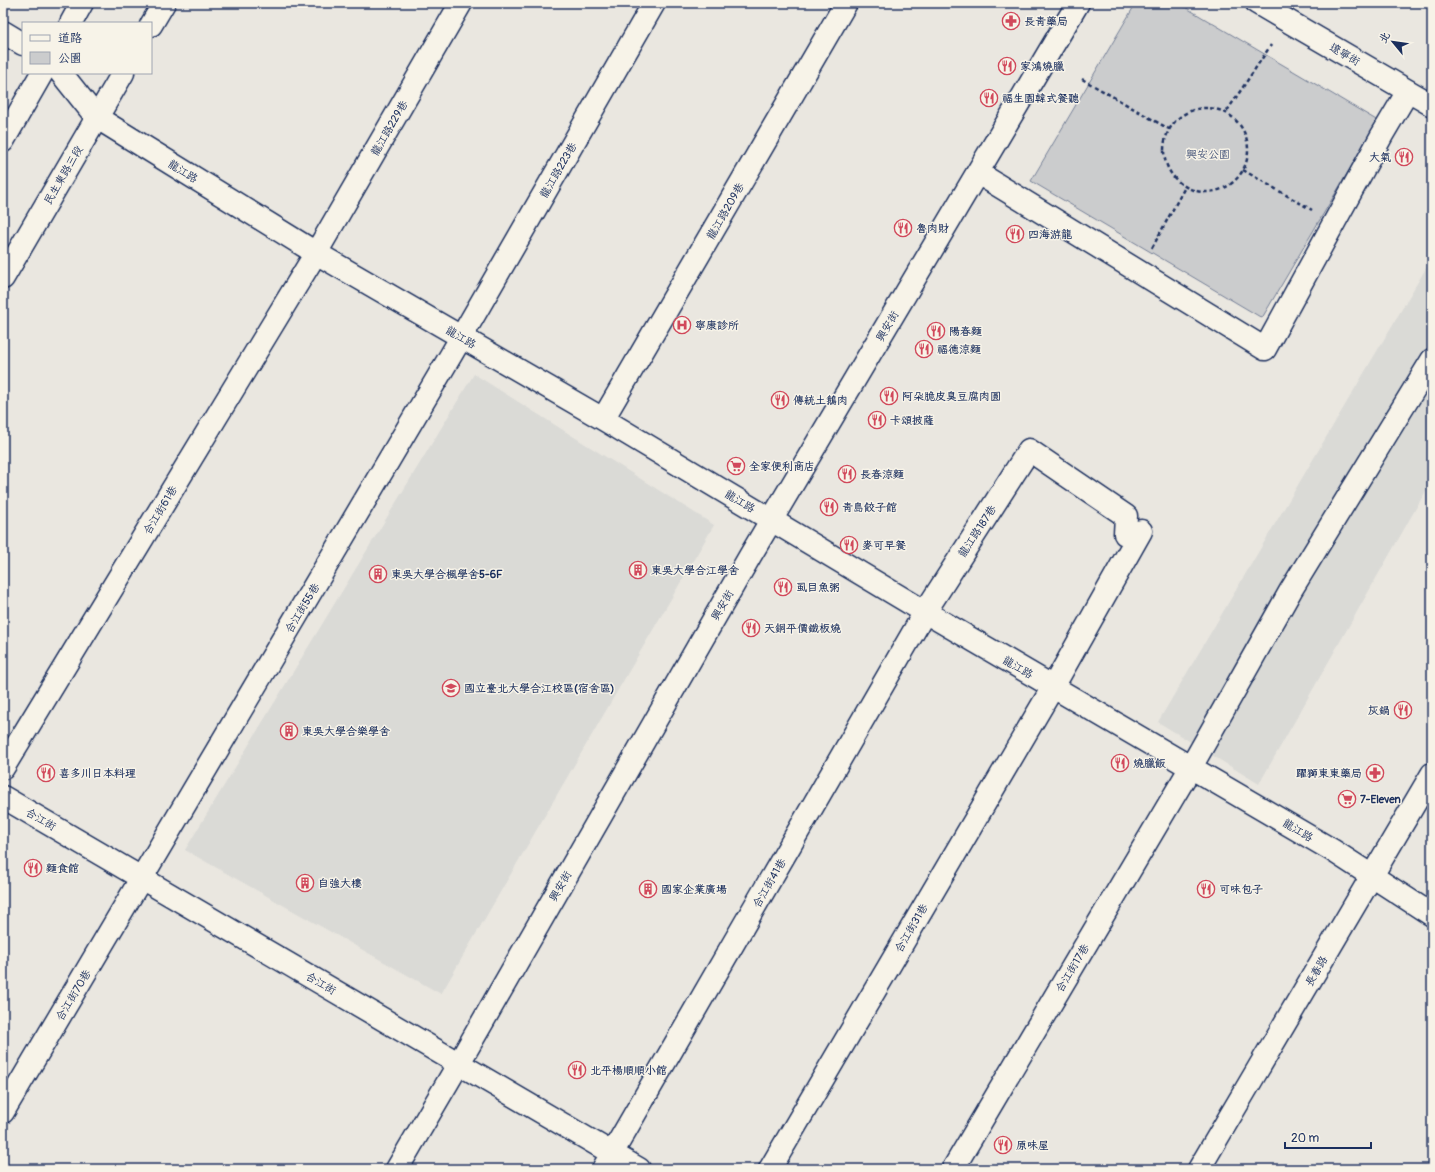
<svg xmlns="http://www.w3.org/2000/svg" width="1435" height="1172" viewBox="0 0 1435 1172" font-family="Pangolin,'LXGW WenKai TC',sans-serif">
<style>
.built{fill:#dadad6}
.green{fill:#cbcccd;stroke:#737e96}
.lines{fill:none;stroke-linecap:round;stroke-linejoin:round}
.minor-casing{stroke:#1b2f5e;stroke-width:25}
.path{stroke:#1b2f5e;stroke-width:2.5;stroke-dasharray:4 3;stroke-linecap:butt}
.minor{stroke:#f7f3e8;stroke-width:22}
.labels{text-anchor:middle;stroke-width:3;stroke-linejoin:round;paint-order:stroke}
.poi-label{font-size:11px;font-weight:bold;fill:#1b2f5e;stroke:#f7f3e8;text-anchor:start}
.street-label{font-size:11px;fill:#1b2f5e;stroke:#f7f3e8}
.park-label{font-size:11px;fill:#47567a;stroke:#f7f3e8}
</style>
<rect width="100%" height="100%" fill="#eae7e0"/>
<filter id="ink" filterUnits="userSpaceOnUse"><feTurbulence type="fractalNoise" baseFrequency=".025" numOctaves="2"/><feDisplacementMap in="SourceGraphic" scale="8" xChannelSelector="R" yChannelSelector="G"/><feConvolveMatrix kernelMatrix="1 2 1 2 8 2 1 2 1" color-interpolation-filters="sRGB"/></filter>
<g filter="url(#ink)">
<!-- built -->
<path class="built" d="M 1432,258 L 1432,480 L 1259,784 L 1158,722 Z
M 474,374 L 714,525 L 441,994 L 185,850 Z"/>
<!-- green -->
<path class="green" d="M 1136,3 L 1178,3 L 1378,121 L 1262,318 L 1031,181 Z"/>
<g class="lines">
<defs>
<path id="minor" d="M 1257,3 L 1432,105
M 71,23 L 82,3
M 151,25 L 164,3
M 3,32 L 23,44
M 61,73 L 96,117 L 316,253 L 603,419 L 925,612 L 1332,850 L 1432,915
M 3,141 L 42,73
M 978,173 L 1265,349 L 1382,135 L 1408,91
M 3,278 L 123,73
M 603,419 L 846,3
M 3,768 L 316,253 L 461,3
M 3,797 L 639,1169
M 3,1112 L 451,355 L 654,3
M 397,1169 L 459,1063 L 750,556 L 1078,3
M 603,1169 L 925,612 L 1029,450 L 1126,516 L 1125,534
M 770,1169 L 1053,687 L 1141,531
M 953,1169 L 1191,767 L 1291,590 L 1432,360
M 1199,1169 L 1432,774"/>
</defs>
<!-- minor casing -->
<use href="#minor" class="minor-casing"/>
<!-- path -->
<path class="path" d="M 1082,79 L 1169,129
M1164 150a42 42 0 1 1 84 0a42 42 0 1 1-84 0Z
M 1227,111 L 1271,45
M 1243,170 L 1312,210
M 1152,248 L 1185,187"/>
<!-- minor -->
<use href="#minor" class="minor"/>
</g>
</g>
<!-- icons -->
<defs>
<symbol id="pharmacy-ring" viewBox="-11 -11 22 22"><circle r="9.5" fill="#f7f3e8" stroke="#d1495b" stroke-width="1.5"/><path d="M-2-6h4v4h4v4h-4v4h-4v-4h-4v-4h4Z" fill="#d1495b"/></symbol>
<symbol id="restaurant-ring" viewBox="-11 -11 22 22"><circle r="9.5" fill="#f7f3e8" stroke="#d1495b" stroke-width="1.5"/><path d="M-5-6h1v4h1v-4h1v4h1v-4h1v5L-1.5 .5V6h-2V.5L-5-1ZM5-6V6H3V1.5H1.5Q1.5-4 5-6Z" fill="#d1495b"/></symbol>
<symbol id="hospital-ring" viewBox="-11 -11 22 22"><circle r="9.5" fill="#f7f3e8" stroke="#d1495b" stroke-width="1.5"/><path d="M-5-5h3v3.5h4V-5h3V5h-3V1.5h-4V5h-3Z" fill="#d1495b"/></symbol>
<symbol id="supermarket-ring" viewBox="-11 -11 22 22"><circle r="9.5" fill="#f7f3e8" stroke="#d1495b" stroke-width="1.5"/><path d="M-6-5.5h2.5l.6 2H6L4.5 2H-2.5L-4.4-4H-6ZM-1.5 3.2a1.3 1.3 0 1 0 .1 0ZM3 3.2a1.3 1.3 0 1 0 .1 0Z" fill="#d1495b"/></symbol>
<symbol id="building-ring" viewBox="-11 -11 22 22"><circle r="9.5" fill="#f7f3e8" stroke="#d1495b" stroke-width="1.5"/><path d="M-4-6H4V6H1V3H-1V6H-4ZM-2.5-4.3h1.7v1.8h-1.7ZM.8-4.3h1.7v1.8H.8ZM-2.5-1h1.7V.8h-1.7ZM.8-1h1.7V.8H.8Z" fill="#d1495b"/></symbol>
<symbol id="university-ring" viewBox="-11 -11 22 22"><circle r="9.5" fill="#f7f3e8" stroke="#d1495b" stroke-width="1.5"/><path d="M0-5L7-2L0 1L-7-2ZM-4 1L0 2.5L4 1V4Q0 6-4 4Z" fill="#d1495b"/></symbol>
</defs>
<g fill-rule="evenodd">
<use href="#pharmacy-ring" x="1001" y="11" width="20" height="20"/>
<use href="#restaurant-ring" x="997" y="56" width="20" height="20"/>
<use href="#restaurant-ring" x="979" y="88" width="20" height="20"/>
<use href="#restaurant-ring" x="1394" y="147" width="20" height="20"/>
<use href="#restaurant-ring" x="893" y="218" width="20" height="20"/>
<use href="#restaurant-ring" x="1005" y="224" width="20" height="20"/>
<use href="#hospital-ring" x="672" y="315" width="20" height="20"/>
<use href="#restaurant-ring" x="926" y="321" width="20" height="20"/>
<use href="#restaurant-ring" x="914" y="339" width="20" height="20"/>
<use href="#restaurant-ring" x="879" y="386" width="20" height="20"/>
<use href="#restaurant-ring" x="770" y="390" width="20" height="20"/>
<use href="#restaurant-ring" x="867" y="410" width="20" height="20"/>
<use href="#supermarket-ring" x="726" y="456" width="20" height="20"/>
<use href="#restaurant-ring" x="837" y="464" width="20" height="20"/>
<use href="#restaurant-ring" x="819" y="497" width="20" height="20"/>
<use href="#restaurant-ring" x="839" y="535" width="20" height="20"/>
<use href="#building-ring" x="628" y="560" width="20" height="20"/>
<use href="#building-ring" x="368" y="564" width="20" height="20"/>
<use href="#restaurant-ring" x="773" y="577" width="20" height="20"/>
<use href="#restaurant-ring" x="741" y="618" width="20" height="20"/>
<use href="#university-ring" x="441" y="678" width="20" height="20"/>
<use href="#restaurant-ring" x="1393" y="700" width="20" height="20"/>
<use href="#building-ring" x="279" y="721" width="20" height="20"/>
<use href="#restaurant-ring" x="1110" y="753" width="20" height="20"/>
<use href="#restaurant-ring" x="36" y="763" width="20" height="20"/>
<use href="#pharmacy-ring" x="1365" y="763" width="20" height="20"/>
<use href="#supermarket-ring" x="1337" y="789" width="20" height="20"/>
<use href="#restaurant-ring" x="23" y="858" width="20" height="20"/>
<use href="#building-ring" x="295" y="873" width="20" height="20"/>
<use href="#building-ring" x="638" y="879" width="20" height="20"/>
<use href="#restaurant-ring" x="1196" y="879" width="20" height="20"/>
<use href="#restaurant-ring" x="567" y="1060" width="20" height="20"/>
<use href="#restaurant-ring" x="993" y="1135" width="20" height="20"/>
</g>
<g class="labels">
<!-- poi labels -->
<g class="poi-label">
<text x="1024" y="25">長青藥局</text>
<text x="1020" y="70">家鴻燒臘</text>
<text x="1002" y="102">福生園韓式餐聽</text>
<text x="1391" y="161" text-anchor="end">大氣</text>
<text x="916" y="232">魯肉財</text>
<text x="1028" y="238">四海游龍</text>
<text x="695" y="329">寧康診所</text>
<text x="949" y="335">陽春麵</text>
<text x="937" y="353">福德涼麵</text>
<text x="902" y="400">阿朵脆皮臭豆腐肉圓</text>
<text x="793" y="404">傳統土鵝肉</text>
<text x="890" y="424">卡頌披薩</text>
<text x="749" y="470">全家便利商店</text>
<text x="860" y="478">長春涼麵</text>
<text x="842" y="511">青島餃子館</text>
<text x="862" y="549">麥可早餐</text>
<text x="651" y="574">東吳大學合江學舍</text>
<text x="391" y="578">東吳大學合楓學舍5-6F</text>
<text x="796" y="591">虱目魚粥</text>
<text x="764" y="632">天銅平價鐵板燒</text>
<text x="464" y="692">國立臺北大學合江校區(宿舍區)</text>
<text x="1390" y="714" text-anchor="end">灰鍋</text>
<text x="302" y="735">東吳大學合樂學舍</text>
<text x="1133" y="767">燒臘飯</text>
<text x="59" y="777">喜多川日本料理</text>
<text x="1362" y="777" text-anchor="end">躍獅東東藥局</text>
<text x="1360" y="803">7-Eleven</text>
<text x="46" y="872">麵食館</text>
<text x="318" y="887">自強大樓</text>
<text x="661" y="893">國家企業廣場</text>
<text x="1219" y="893">可味包子</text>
<text x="590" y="1074">北平楊順順小館</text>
<text x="1016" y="1149">原味屋</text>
</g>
<!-- street labels -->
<g class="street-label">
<text transform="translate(1345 54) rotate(30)" y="4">遼寧街</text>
<text transform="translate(389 128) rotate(-60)" y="4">龍江路229巷</text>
<text transform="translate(558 170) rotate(-60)" y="4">龍江路223巷</text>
<text transform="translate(183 171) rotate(32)" y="4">龍江路</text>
<text transform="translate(63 175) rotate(-60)" y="4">民生東路三段</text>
<text transform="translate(725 211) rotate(-60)" y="4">龍江路209巷</text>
<text transform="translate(887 326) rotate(-59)" y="4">興安街</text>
<text transform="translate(461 337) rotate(30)" y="4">龍江路</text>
<text transform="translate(740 501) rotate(31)" y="4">龍江路</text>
<text transform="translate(160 510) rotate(-59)" y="4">合江街61巷</text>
<text transform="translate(977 531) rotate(-57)" y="4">龍江路187巷</text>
<text transform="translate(722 605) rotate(-60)" y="4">興安街</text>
<text transform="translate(302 608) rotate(-59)" y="4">合江街55巷</text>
<text transform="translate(1018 667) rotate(30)" y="4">龍江路</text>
<text transform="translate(41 819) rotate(30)" y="4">合江街</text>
<text transform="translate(1298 830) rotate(31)" y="4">龍江路</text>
<text transform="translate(769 883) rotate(-60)" y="4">合江街41巷</text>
<text transform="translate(560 886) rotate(-60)" y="4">興安街</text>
<text transform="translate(911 928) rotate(-60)" y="4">合江街31巷</text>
<text transform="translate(1072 968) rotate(-59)" y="4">合江街17巷</text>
<text transform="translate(1316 971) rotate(-60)" y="4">長春路</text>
<text transform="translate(321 983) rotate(30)" y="4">合江街</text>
<text transform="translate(73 995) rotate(-59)" y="4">合江街70巷</text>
</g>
<!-- park labels -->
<g class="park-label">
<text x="1208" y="158">興安公園</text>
</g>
</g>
<!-- margin -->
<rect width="1435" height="1172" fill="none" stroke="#f7f3e8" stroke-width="16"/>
<rect x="8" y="8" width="1419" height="1156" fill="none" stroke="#1b2f5e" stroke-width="1.5" filter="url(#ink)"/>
<!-- legend -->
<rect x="22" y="22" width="130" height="52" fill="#f7f3e8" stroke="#9fa5b1"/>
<rect x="30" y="35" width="20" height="6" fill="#f7f3e8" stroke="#9fa5b1"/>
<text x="58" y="42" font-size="12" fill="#1b2f5e">道路</text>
<rect x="30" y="52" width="20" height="12" fill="#cbcccd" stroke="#9fa5b1"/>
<text x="58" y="62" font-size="12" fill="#1b2f5e">公園</text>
<!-- north arrow -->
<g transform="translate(1393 42) rotate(299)" stroke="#f7f3e8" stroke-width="3" paint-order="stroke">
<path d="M0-3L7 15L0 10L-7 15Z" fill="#1b2f5e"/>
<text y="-6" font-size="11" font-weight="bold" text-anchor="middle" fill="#1b2f5e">北</text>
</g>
<!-- scale -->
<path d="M1285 1142v6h86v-6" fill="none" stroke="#1b2f5e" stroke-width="2"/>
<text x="1291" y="1142" font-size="12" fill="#1b2f5e" stroke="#f7f3e8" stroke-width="3" paint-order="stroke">20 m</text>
</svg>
